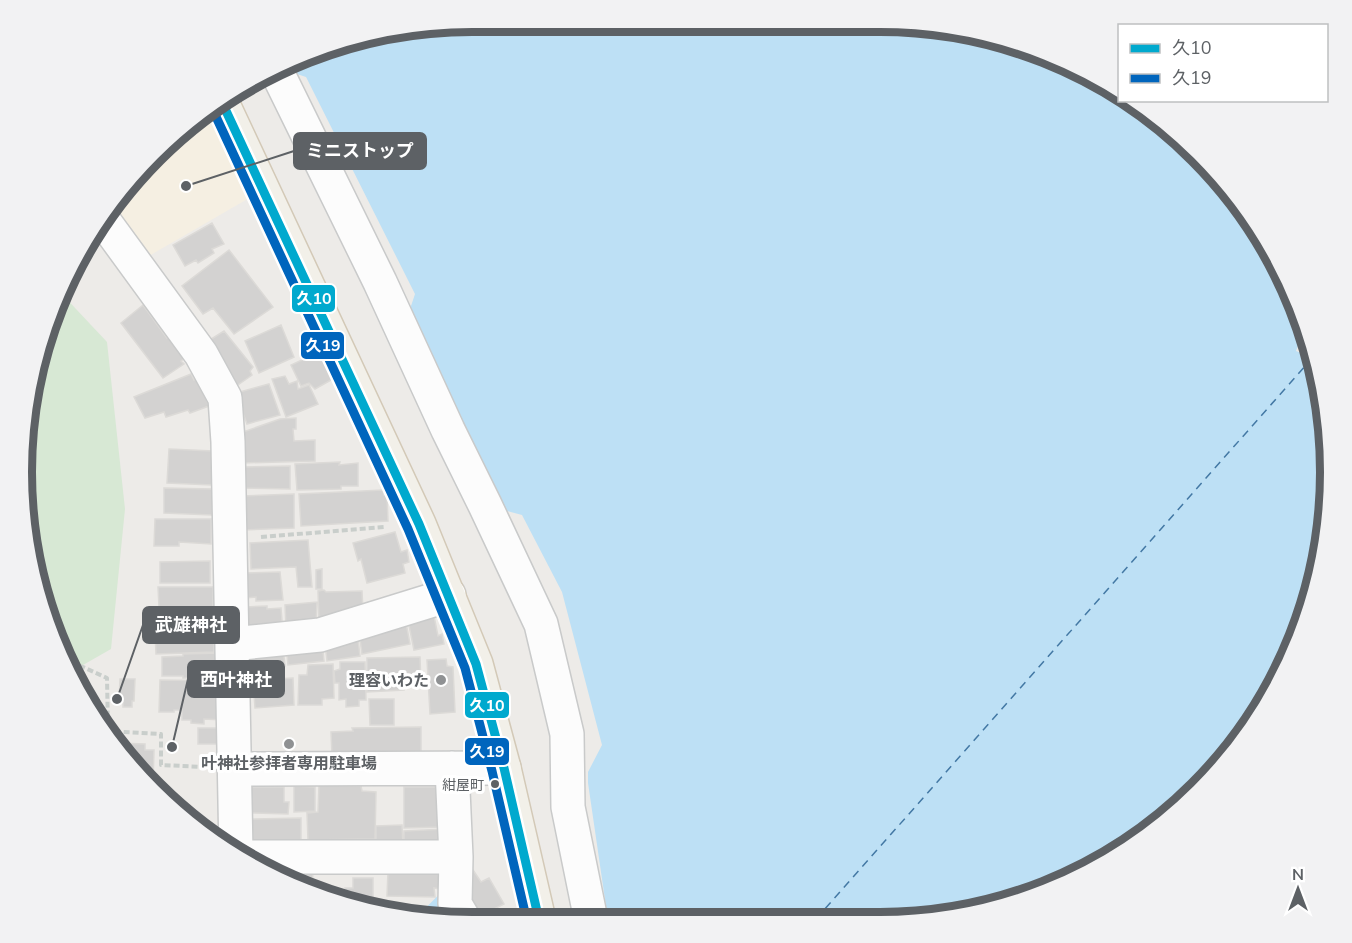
<svg xmlns="http://www.w3.org/2000/svg" width="1352" height="943" viewBox="0 0 1352 943" font-family="'Nunito Sans','Noto Sans JP',sans-serif">
<style>
.commercial{fill:#f5efe2}
.green{fill:#d7e8d4}
.water{fill:#bde0f5}
.lines{fill:none;stroke-linecap:round;stroke-linejoin:round}
.stream{stroke:#bde0f5;stroke-width:9}
.ferry{stroke:#4378a4;stroke-width:1.5;stroke-dasharray:8 6;stroke-linecap:butt}
.building{fill:#d3d2d1;stroke:#dcdad7;stroke-width:1.5}
.minor-casing{stroke:#c9caca;stroke-width:36}
.major-casing{stroke:#d3c9b7;stroke-width:36}
.path{stroke:#c9cecb;stroke-width:4;stroke-dasharray:6 3;stroke-linecap:butt}
.minor{stroke:#fcfcfc;stroke-width:33}
.major{stroke:#f2f0e9;stroke-width:33}
.bus-1-casing{stroke:#fff;stroke-width:14}
.bus-2-casing{stroke:#fff;stroke-width:14}
.bus-1{stroke:#00a9ce;stroke-width:9}
.bus-2{stroke:#0065bd;stroke-width:9}
.poi-dot{fill:#8f9193;stroke:#fff;stroke-width:2}
.bus-dot{fill:#5d6165;stroke:#fff;stroke-width:2}
.labels{text-anchor:middle;stroke-width:6;stroke-linejoin:round;paint-order:stroke}
.bus-label{font-size:14px;fill:#5d6165;stroke:#fff;text-anchor:end}
.poi-label{font-size:16px;font-weight:bold;fill:#5d6165;stroke:#fff;text-anchor:end}
.rim{fill:none;stroke:#5d6165;stroke-width:8}
.leader{fill:none;stroke:#5d6165;stroke-width:2}
.callout-dot{fill:#5d6165;stroke:#fff;stroke-width:2}
.callout{fill:#5d6165;stroke:#5d6165;stroke-width:2}
.callout-label{font-size:18px;text-anchor:middle;font-weight:bold;fill:#fff}
.line-badge{stroke:#fff;stroke-width:2}
.badge-label{font-size:16px;text-anchor:middle;font-weight:bold;fill:#fff}
</style>
<rect width="100%" height="100%" fill="#edebe8"/>
<!-- commercial -->
<path class="commercial" d="M 208,108 L 251,197 L 142,260 L 111,209 L 133,175 Z"/>
<!-- green -->
<path class="green" d="M 60,292 L 107,342 L 125,509 L 111,649 L 69,673 L 30,559 L 25,413 L 55,299 Z"/>
<!-- water -->
<path class="water" d="M 472,21 L 969,30 L 1106,82 L 1119,93 L 1120,100 L 1129,101 L 1219,174 L 1270,246 L 1307,326 L 1311,345 L 1300,341 L 1296,351 L 1314,358 L 1327,412 L 1330,501 L 1316,588 L 1285,670 L 1238,745 L 1178,810 L 1079,876 L 940,918 L 608,920 L 588,783 L 588,772 L 602,745 L 562,592 L 522,515 L 503,510 L 408,315 L 415,294 L 306,77 L 288,71 L 286,68 L 355,36 Z"/>
<g class="lines">
<!-- stream -->
<path class="stream" d="M 422,918 L 444,896"/>
<!-- ferry -->
<path class="ferry" d="M 816,919 L 1314,356"/>
</g>
<!-- building -->
<path class="building" d="M 212,223 L 224,244 L 212,249 L 214,253 L 198,263 L 196,260 L 185,266 L 173,245 Z
M 96,234 L 101,241 L 85,252 Z
M 229,250 L 273,307 L 234,334 L 213,308 L 203,314 L 182,286 Z
M 143,305 L 167,338 L 170,337 L 185,358 L 181,361 L 184,364 L 163,378 L 121,323 Z
M 281,325 L 294,357 L 259,373 L 245,341 Z
M 224,331 L 253,367 L 250,371 L 252,375 L 235,387 L 208,341 Z
M 321,351 L 333,379 L 315,389 L 309,383 L 301,386 L 291,365 Z
M 191,374 L 194,380 L 198,378 L 209,406 L 190,413 L 188,410 L 166,417 L 164,412 L 145,418 L 134,397 Z
M 285,376 L 289,384 L 297,381 L 298,389 L 309,385 L 318,404 L 286,417 L 272,379 Z
M 269,384 L 280,415 L 247,424 L 236,393 Z
M 296,418 L 296,429 L 293,429 L 294,441 L 315,440 L 315,461 L 242,463 L 243,432 L 280,419 Z
M 169,449 L 213,451 L 212,485 L 167,483 Z
M 340,462 L 339,465 L 358,463 L 358,486 L 341,486 L 341,489 L 297,490 L 295,464 Z
M 290,466 L 290,489 L 243,488 L 243,467 Z
M 164,488 L 213,489 L 212,515 L 164,513 Z
M 383,490 L 384,495 L 387,495 L 388,521 L 301,526 L 299,494 Z
M 294,494 L 294,528 L 242,530 L 240,496 Z
M 155,519 L 211,519 L 211,544 L 179,542 L 179,546 L 154,546 Z
M 395,532 L 401,552 L 407,550 L 409,562 L 403,564 L 405,573 L 367,583 L 361,559 L 358,561 L 353,543 Z
M 308,540 L 312,587 L 298,587 L 296,567 L 251,569 L 250,543 Z
M 210,561 L 210,583 L 160,583 L 160,562 Z
M 322,569 L 322,589 L 316,589 L 316,570 Z
M 280,572 L 283,600 L 256,601 L 256,597 L 246,598 L 244,573 Z
M 158,587 L 213,587 L 213,607 L 159,607 Z
M 324,590 L 326,592 L 362,591 L 363,612 L 319,621 L 318,591 Z
M 317,602 L 316,627 L 286,628 L 285,605 Z
M 267,606 L 267,609 L 281,608 L 283,633 L 245,631 L 245,607 Z
M 433,611 L 438,636 L 442,634 L 444,644 L 414,650 L 407,616 Z
M 405,617 L 410,644 L 362,654 L 359,632 Z
M 52,625 L 60,625 L 60,636 L 56,636 Z
M 214,631 L 214,652 L 156,654 L 155,633 Z
M 358,639 L 360,656 L 327,661 L 325,643 Z
M 322,641 L 324,661 L 288,665 L 286,645 Z
M 283,646 L 285,666 L 249,669 L 247,649 Z
M 221,653 L 222,677 L 183,678 L 183,676 L 162,676 L 162,657 L 183,656 L 183,654 Z
M 420,657 L 421,685 L 403,685 L 404,690 L 367,692 L 367,658 Z
M 446,659 L 447,666 L 453,667 L 455,712 L 430,714 L 427,660 Z
M 340,662 L 365,662 L 366,700 L 359,700 L 359,706 L 346,707 L 346,699 L 339,700 L 339,683 L 335,683 L 334,671 L 340,669 Z
M 333,664 L 334,698 L 322,699 L 322,705 L 298,705 L 299,675 L 307,675 L 308,665 Z
M 293,678 L 294,705 L 255,708 L 253,680 Z
M 120,679 L 135,679 L 134,701 L 132,701 L 132,707 L 123,707 L 123,702 L 119,702 Z
M 160,680 L 224,681 L 223,720 L 204,719 L 204,724 L 191,723 L 191,720 L 182,720 L 182,710 L 174,710 L 174,712 L 159,712 Z
M 369,699 L 394,699 L 394,725 L 370,725 Z
M 421,727 L 421,755 L 332,757 L 331,732 L 353,731 L 352,728 Z
M 198,728 L 217,728 L 217,744 L 198,744 Z
M 116,743 L 145,744 L 145,750 L 154,750 L 153,784 L 149,784 L 133,769 Z
M 319,785 L 361,786 L 362,791 L 376,792 L 375,839 L 308,840 L 307,813 L 318,812 Z
M 294,786 L 315,787 L 315,811 L 294,812 Z
M 245,787 L 284,787 L 284,802 L 289,802 L 288,814 L 252,813 Z
M 404,787 L 442,787 L 443,827 L 404,828 Z
M 301,818 L 301,849 L 253,848 L 252,819 Z
M 402,825 L 403,846 L 376,846 L 376,826 Z
M 445,829 L 445,848 L 404,849 L 404,831 Z
M 438,870 L 440,889 L 434,888 L 435,897 L 387,896 L 388,871 Z
M 473,870 L 481,882 L 489,878 L 504,904 L 475,919 L 460,877 Z
M 313,871 L 312,891 L 268,873 Z
M 353,878 L 373,878 L 373,910 L 355,907 L 347,903 L 345,888 L 353,888 Z"/>
<g class="lines">
<defs>
<path id="minor" d="M 277,72 L 380,282 L 448,430 L 485,505 L 541,624 L 567,734 L 568,807 L 591,920
M 104,221 L 201,354 L 225,398 L 228,442 L 236,853
M 232,644 L 320,635 L 449,595
M 452,768 L 456,857 L 455,904 L 465,921
M 234,769 L 504,768
M 243,857 L 456,857"/>
<path id="major" d="M 220,98 L 419,524 L 476,664 L 504,768 L 539,920"/>
</defs>
<!-- minor casing -->
<use href="#minor" class="minor-casing"/>
<!-- major casing -->
<use href="#major" class="major-casing"/>
<!-- path -->
<path class="path" d="M 261,537 L 385,527
M 63,658 L 107,678 L 108,731 L 161,734 L 161,765 L 205,767"/>
<!-- minor -->
<use href="#minor" class="minor"/>
<!-- major -->
<use href="#major" class="major"/>
<defs>
<path id="bus-1" d="M 220,98 L 419,524 L 476,664 L 504,768 L 539,920"/>
<path id="bus-2" d="M 211,106 L 408,529 L 465,668 L 492,771 L 527,921"/>
</defs>
<!-- bus-1 casing -->
<use href="#bus-1" class="bus-1-casing"/>
<!-- bus-2 casing -->
<use href="#bus-2" class="bus-2-casing"/>
<!-- bus-1 -->
<use href="#bus-1" class="bus-1"/>
<!-- bus-2 -->
<use href="#bus-2" class="bus-2"/>
</g>
<!-- markers -->
<g class="poi-dot">
<circle cx="441" cy="680" r="6"/>
<circle cx="289" cy="744" r="6"/>
</g>
<circle class="bus-dot" cx="495" cy="784" r="5"/>
<g class="labels">
<!-- bus labels -->
<g class="bus-label">
<text x="484" y="790">紺屋町</text>
</g>
<!-- poi labels -->
<g class="poi-label">
<text x="429" y="686">理容いわた</text>
<text x="289" y="769" text-anchor="middle">叶神社参拝者専用駐車場</text>
</g>
</g>
<!-- crop -->
<path d="M0 0H1352V943H0ZM472 32H880A440 440 0 0 1 1320 472V472A440 440 0 0 1 880 912H472A440 440 0 0 1 32 472V472A440 440 0 0 1 472 32Z" fill="#f2f2f3" fill-rule="evenodd"/>
<path class="rim" d="M472 32H880A440 440 0 0 1 1320 472V472A440 440 0 0 1 880 912H472A440 440 0 0 1 32 472V472A440 440 0 0 1 472 32Z"/>
<!-- callouts -->
<path class="leader" d="M186 186L294 151M117 699L143 625M172 747L188 679"/>
<g class="callout-dot">
<circle cx="186" cy="186" r="6"/>
<circle cx="117" cy="699" r="6"/>
<circle cx="172" cy="747" r="6"/>
</g>
<g class="callout">
<rect x="294" y="133" width="132" height="36" rx="6"/>
<rect x="143" y="607" width="96" height="36" rx="6"/>
<rect x="188" y="661" width="96" height="36" rx="6"/>
</g>
<g class="callout-label">
<text x="360" y="157">ミニストップ</text>
<text x="191" y="631">武雄神社</text>
<text x="236" y="686">西叶神社</text>
</g>
<g class="line-badge">
<rect x="291" y="284" width="45" height="29" rx="6" fill="#00a9ce"/>
<rect x="300" y="331" width="45" height="29" rx="6" fill="#0065bd"/>
<rect x="464" y="691" width="46" height="28" rx="6" fill="#00a9ce"/>
<rect x="464" y="737" width="46" height="29" rx="6" fill="#0065bd"/>
</g>
<g class="badge-label">
<text x="314" y="304">久10</text>
<text x="323" y="351">久19</text>
<text x="487" y="711">久10</text>
<text x="487" y="757">久19</text>
</g>
<!-- legend -->
<rect x="1118" y="24" width="210" height="78" fill="#ffffff" stroke="#bec0c1" stroke-width="1.5"/>
<rect x="1130" y="44" width="30" height="9" fill="#00a9ce" stroke="#bec0c1" stroke-width="1.5"/>
<text x="1172" y="54" font-size="18" fill="#5d6165">久10</text>
<rect x="1130" y="74" width="30" height="9" fill="#0065bd" stroke="#bec0c1" stroke-width="1.5"/>
<text x="1172" y="84" font-size="18" fill="#5d6165">久19</text>
<!-- north arrow -->
<g transform="translate(1298 889)" stroke="#ffffff" stroke-width="4.5" paint-order="stroke">
<path d="M0-4.5L10 22L0 15L-10 22Z" fill="#5d6165"/>
<text y="-9" font-size="16" font-weight="bold" text-anchor="middle" fill="#5d6165">N</text>
</g>
</svg>
